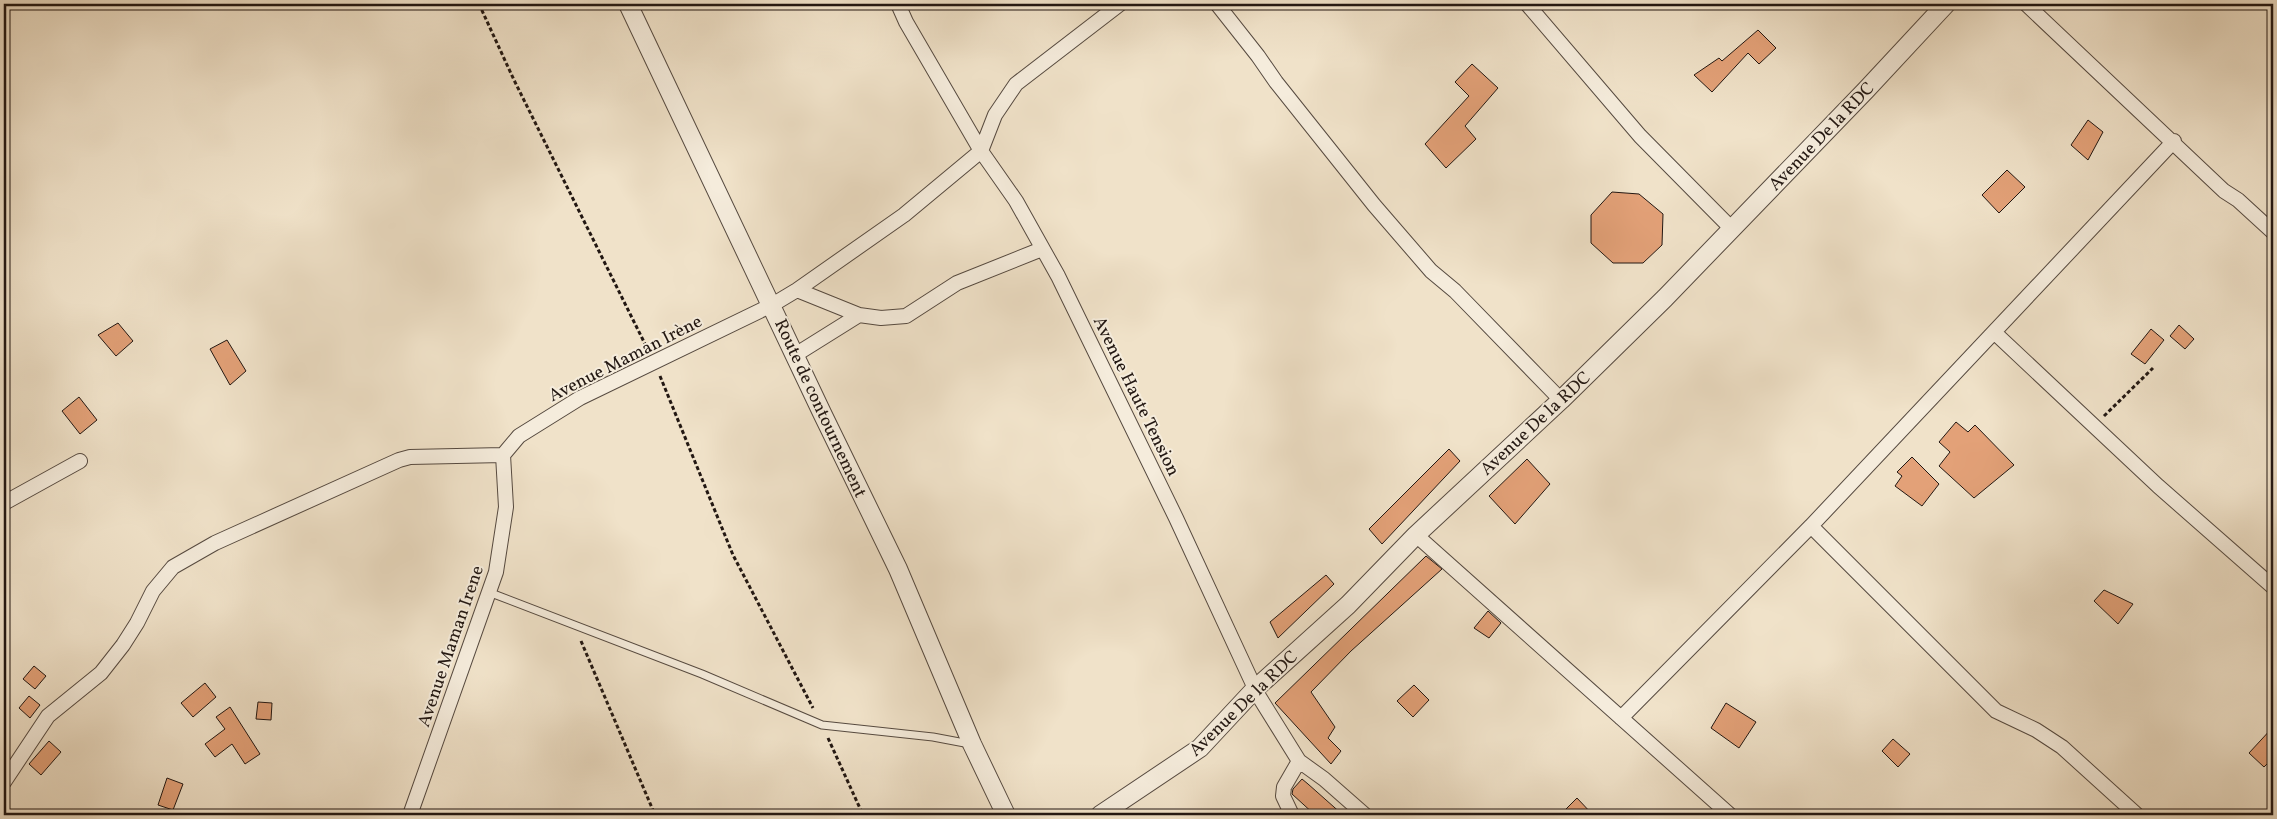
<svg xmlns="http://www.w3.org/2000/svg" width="2277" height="819" viewBox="0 0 2277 819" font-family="Vollkorn,serif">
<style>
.building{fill:#e3a178;stroke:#221712}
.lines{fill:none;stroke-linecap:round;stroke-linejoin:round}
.service-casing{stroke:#564a40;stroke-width:9}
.minor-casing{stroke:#564a40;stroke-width:16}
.tertiary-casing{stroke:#564a40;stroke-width:20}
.path{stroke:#221712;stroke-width:3;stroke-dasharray:4 2.5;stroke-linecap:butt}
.service{stroke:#f5ecdc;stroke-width:7}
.minor{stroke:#f5ecdc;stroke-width:14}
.tertiary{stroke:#f5ecdc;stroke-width:18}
.labels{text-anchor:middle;stroke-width:4;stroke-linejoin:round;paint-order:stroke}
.street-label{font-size:18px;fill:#221712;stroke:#f5ecdc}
</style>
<rect width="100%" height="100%" fill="#f0e2c9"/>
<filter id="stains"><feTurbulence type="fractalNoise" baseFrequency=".004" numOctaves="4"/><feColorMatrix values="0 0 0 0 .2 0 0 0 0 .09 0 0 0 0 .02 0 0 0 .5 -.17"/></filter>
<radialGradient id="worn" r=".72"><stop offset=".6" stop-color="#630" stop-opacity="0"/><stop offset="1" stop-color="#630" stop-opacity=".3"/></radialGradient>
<!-- building -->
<path class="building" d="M 1758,30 L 1776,48 L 1759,64 L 1748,53 L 1712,92 L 1694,75 L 1719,58 L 1722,61 Z
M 1472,64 L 1498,88 L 1465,126 L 1476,139 L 1446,168 L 1425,144 L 1469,96 L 1455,82 Z
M 2088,120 L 2103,132 L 2088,160 L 2071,145 Z
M 2007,170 L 2025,187 L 1999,213 L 1982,195 Z
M 1612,192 L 1639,194 L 1663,214 L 1662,245 L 1643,263 L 1613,263 L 1591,243 L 1591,215 Z
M 118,323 L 133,341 L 116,356 L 98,335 Z
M 2179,325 L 2194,339 L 2185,349 L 2170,336 Z
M 2151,329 L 2164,340 L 2145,364 L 2131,354 Z
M 227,340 L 246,371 L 230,385 L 210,349 Z
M 79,397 L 97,420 L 80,434 L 62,411 Z
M 1956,422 L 1968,432 L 1975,425 L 2014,465 L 1974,498 L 1939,466 L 1950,452 L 1939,442 Z
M 1449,449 L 1460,461 L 1382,544 L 1369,529 Z
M 1912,457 L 1939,484 L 1922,506 L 1895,486 L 1902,476 L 1897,472 Z
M 1527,459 L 1550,484 L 1515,524 L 1489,496 Z
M 1426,556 L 1442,569 L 1351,651 L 1311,692 L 1335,727 L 1328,738 L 1341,751 L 1331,764 L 1275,703 Z
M 1326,575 L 1334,584 L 1278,638 L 1270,622 Z
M 2104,590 L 2133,604 L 2118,624 L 2094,601 Z
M 1488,611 L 1501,623 L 1489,638 L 1474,628 Z
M 34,666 L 46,676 L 35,689 L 23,679 Z
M 205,683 L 216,697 L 193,717 L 181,703 Z
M 1414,685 L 1429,700 L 1413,717 L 1397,701 Z
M 29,696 L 40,705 L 30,718 L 19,708 Z
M 258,702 L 272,703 L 271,720 L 256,719 Z
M 1726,703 L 1756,722 L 1739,748 L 1711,728 Z
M 230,707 L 260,754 L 245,764 L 232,744 L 215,757 L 205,744 L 225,729 L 216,717 Z
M 2273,727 L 2273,758 L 2264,767 L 2249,753 Z
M 1893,739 L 1910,754 L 1898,767 L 1882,751 Z
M 49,741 L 61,752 L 41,775 L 29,764 Z
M 167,778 L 183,784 L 173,810 L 158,805 Z
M 1302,779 L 1308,784 L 1343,815 L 1315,815 L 1292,794 L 1293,789 Z
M 1577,798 L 1593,815 L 1560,815 Z"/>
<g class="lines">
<defs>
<path id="service" d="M 491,593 L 702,674 L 822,725 L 933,737 L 970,744"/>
<path id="minor" d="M 898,4 L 906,22 L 981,151 L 1016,201 L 1058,276 L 1176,518 L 1258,695 L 1299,761 L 1284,787 L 1283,796 L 1292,815
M 1217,4 L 1258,56 L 1276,82 L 1374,205 L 1431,271 L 1455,291 L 1561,400
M 1527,4 L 1640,136 L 1731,228
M 2026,4 L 2224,191 L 2238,200 L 2273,232
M 797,290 L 859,315 L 881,318 L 906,316 L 957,283 L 1042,249
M 1995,333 L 2158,486 L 2273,587
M 795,355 L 859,315
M 503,455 L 519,436 L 580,398 L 772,305 L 797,290 L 904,215 L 981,151 L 995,115 L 1016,84 L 1120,4
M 4,503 L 80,461
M 1811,526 L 1996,711 L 2036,730 L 2062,747 L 2137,815
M 1416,535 L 1730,815
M 1621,718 L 1811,526 L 2174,141
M 1299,761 L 1324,779 L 1365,815
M 4,782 L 48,716 L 101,673 L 123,645 L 137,623 L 153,591 L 173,567 L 215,543 L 399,460 L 410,457 L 503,455
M 410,815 L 496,572 L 506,507 L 503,455"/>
<path id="tertiary" d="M 628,4 L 822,413 L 898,569 L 972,744 L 1006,815
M 1100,815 L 1200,748 L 1255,689 L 1348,605 L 1416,535 L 1561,400 L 1665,298 L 1866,90 L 1946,4"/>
</defs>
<!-- service casing -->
<use href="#service" class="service-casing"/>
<!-- minor casing -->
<use href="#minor" class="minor-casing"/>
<!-- tertiary casing -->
<use href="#tertiary" class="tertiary-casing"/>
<!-- path -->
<path class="path" d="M 479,4 L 514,80 L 648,350
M 660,376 L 733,555 L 813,708
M 2104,416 L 2153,368
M 581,641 L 655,815
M 828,738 L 863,815"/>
<!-- service -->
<use href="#service" class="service"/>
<!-- minor -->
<use href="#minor" class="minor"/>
<!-- tertiary -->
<use href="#tertiary" class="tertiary"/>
</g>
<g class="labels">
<!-- street labels -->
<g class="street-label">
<text transform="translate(1821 136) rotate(-46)" y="6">Avenue De la RDC</text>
<text transform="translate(625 358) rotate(-27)" y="6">Avenue Maman Irène</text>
<text transform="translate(1137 396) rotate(64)" y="6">Avenue Haute Tension</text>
<text transform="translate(821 408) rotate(65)" y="6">Route de contournement</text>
<text transform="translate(1535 423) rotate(-43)" y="6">Avenue De la RDC</text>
<text transform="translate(450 646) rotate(-71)" y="6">Avenue Maman Irene</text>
<text transform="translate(1243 703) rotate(-44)" y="6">Avenue De la RDC</text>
</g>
</g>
<!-- margin -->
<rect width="2277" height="819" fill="none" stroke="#f0e2c9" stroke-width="20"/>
<rect x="5" y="5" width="2267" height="809" fill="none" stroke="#221712" stroke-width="2.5"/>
<rect x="10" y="10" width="2257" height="799" fill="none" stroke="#221712"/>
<rect width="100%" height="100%" filter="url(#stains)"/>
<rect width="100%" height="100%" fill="url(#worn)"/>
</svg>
